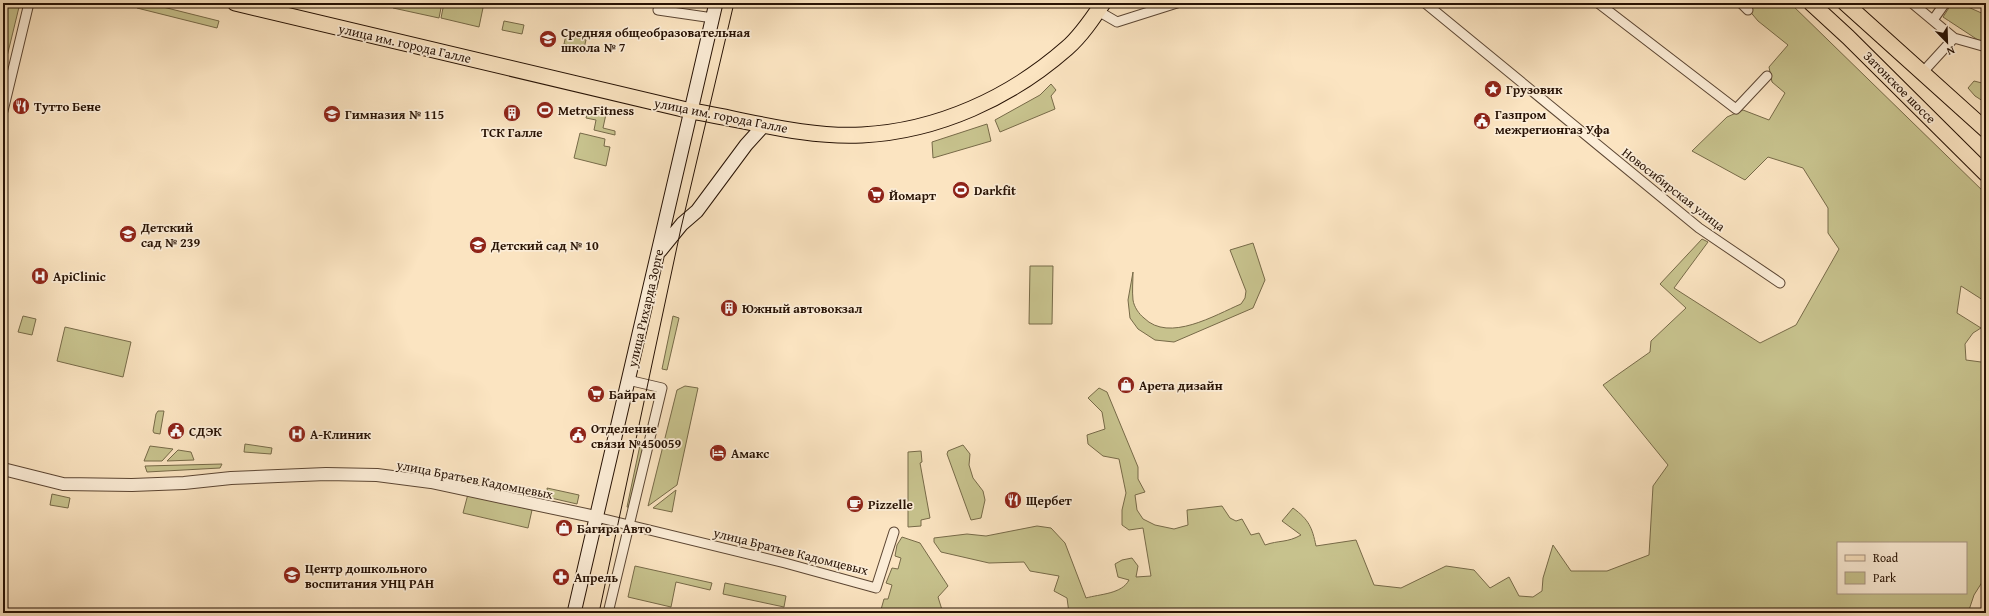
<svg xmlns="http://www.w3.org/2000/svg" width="1989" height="616" viewBox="0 0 1989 616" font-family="'Gentium Book Plus',serif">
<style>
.green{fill:#c7c28d;stroke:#776a48;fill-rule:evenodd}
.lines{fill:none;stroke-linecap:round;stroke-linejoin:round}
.minor-casing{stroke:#5c4633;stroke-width:11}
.tertiary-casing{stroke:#5c4633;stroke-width:14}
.secondary-casing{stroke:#271204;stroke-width:15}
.primary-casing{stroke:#271204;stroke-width:17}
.minor{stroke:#fcedd7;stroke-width:9}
.tertiary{stroke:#fcedd7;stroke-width:12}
.secondary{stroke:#fcedd7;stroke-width:13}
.primary{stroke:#fbe4c1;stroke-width:15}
.tram{stroke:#271204;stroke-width:1}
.rail-casing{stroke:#271204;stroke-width:4}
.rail{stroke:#fcedd7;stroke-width:2.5;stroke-dasharray:8;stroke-linecap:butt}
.labels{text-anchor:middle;stroke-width:3.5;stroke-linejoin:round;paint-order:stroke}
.poi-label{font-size:13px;font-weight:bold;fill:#271204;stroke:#fcedd7;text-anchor:start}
.street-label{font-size:13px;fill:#271204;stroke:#fcedd7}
</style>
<rect width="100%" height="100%" fill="#fbe4c1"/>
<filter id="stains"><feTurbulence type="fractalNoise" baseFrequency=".005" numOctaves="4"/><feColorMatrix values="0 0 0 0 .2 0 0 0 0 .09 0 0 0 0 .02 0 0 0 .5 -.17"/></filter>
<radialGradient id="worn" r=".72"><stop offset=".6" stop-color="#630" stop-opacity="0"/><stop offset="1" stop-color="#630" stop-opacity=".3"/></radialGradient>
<!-- green -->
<path class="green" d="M 5,3 L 20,3 L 3,73 L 3,13 Z
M 138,3 L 147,3 L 219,21 L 217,28 L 137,8 Z
M 394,3 L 442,3 L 439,18 L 393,8 Z
M 444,3 L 484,3 L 479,27 L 441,18 Z
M 1743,3 L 1790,3 L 1986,194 L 1986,302 L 1961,286 L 1957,313 L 1981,328 L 1973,333 L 1965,344 L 1966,360 L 1981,362 L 1986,361 L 1986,576 L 1974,595 L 1968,613 L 1069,613 L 1067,598 L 1054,591 L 1059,576 L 1030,571 L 1024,562 L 989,563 L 941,552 L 934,542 L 934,538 L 967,534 L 986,536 L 1037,526 L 1051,528 L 1065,543 L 1086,598 C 1100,594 1122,594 1129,580 L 1118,577 L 1115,564 L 1122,560 L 1132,558 L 1138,566 L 1136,577 L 1151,576 L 1143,528 L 1129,530 L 1122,525 L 1122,510 L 1126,493 L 1119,459 L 1103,456 L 1088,444 L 1087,435 L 1105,429 L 1102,412 L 1088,398 L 1099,388 L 1107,392 L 1138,467 L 1138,479 L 1145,492 L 1135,495 L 1137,510 L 1143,519 L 1155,525 L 1174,529 L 1188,525 L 1187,510 L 1222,506 L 1230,518 L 1236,521 L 1242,519 L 1251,535 L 1259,533 L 1265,545 C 1279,540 1287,543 1301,535 L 1282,521 L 1293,508 C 1309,520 1312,527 1316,546 L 1356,540 L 1374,585 L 1401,588 L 1446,566 L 1474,570 L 1490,588 L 1509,577 L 1519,596 L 1533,597 L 1542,591 L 1543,578 L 1553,545 L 1571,571 L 1607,571 L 1649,555 L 1653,486 L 1668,465 L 1603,385 L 1650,352 L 1651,341 L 1686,308 L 1660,284 L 1702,239 L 1708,242 L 1674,288 L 1760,343 L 1796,325 L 1839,249 L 1828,233 L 1828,208 L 1803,168 L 1768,157 L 1745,180 L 1692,151 L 1727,117 L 1743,110 L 1769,120 L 1785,93 L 1772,82 L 1769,67 L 1788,45 L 1758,21 ZM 1838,543 L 1966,543 L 1966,593 L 1838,593 Z
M 1952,3 L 1959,3 L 1986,15 L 1986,42 L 1978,40 L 1943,17 Z
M 504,21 L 524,25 L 522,34 L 502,30 Z
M 566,35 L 586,40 L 584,48 L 564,44 Z
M 1974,81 L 1986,84 L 1986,103 L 1975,96 L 1968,88 Z
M 1051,84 L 1056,90 L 1051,96 L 1055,109 L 1000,132 L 995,120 L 1040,95 Z
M 588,110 L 606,114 L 603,128 L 615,131 L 615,135 L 594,130 L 596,120 L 586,118 Z
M 987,124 L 991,141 L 933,158 L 932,142 Z
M 580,133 L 605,139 L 604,146 L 610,147 L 606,166 L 574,158 Z
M 1253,243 L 1265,280 L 1253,308 L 1174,342 L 1155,340 L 1138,329 L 1130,318 L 1128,300 L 1133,272 C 1133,281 1132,291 1133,300 C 1134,307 1139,314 1144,318 C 1169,343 1215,315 1241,304 L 1245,298 L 1246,291 L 1230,250 Z
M 1030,266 L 1053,266 L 1052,324 L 1029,324 Z
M 23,316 L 36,319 L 32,335 L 18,332 Z
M 673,316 L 679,318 L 667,370 L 662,369 Z
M 65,327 L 131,342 L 123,377 L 57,361 Z
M 685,386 L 698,388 L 677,485 L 648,506 L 677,390 Z
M 158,411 L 164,411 L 160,434 L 154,433 L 153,431 L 156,414 Z
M 245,444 L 272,448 L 271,454 L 244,452 Z
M 640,445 L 644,446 L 631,508 L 627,507 Z
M 963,445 L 970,454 L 969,465 L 973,478 L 983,491 L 985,500 L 981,518 L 971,520 L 947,454 L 948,451 Z
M 150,446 L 173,449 L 162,461 L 144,461 Z
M 178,450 L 191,452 L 194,460 L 167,461 Z
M 921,451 L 922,462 L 920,463 L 930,518 L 921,520 L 921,526 L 908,527 L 908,452 Z
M 222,464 L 220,468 L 147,472 L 145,466 Z
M 547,488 L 579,495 L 577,504 L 551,498 L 548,495 Z
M 676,490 L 672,512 L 653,508 Z
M 52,494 L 70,498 L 68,508 L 50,505 Z
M 468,494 L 532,510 L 528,528 L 463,513 Z
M 902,537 L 920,543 L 948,586 L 938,597 L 943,613 L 880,613 L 884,599 L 888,599 L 892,585 L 886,583 L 892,568 L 898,569 L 901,558 L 895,556 L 897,545 Z
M 635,566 L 712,583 L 710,590 L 676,582 L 671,607 L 628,597 Z
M 725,583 L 786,596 L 784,607 L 723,594 Z"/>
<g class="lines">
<defs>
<path id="minor" d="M 660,3 L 658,10 L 713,18
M 1425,3 L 1699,228 L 1780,283
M 1598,3 L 1736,109 L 1767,76
M 1741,3 L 1748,10
M 1912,3 L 1954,38 L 1986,47
M 1098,11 L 1117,22 L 1177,3
M 1933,20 L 1945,3
M 1922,73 L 1954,38
M 3,111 L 29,3
M 596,517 L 785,563 L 876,588 L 894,532
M 608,613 L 662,388 L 628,380"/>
<path id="tertiary" d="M 3,469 L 63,484 L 132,485 L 184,483 L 231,478 L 326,474 L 377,475 L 431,482 L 596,517"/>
<path id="secondary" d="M 660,251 L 682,224 L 697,211 L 746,145 L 764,125
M 574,613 L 716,3"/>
<path id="primary" d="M 235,3 L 691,111 C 747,120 804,138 862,135 C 938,131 1010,98 1067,48 C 1081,36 1093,18 1103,3
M 1811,3 L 1848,37 L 1986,174
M 1845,3 L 1986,130"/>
</defs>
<!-- minor casing -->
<use href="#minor" class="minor-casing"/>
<!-- tertiary casing -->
<use href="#tertiary" class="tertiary-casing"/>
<!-- secondary casing -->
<use href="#secondary" class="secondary-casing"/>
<!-- primary casing -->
<use href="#primary" class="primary-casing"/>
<!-- minor -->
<use href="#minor" class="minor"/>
<!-- tertiary -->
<use href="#tertiary" class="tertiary"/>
<!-- secondary -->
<use href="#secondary" class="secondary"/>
<!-- primary -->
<use href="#primary" class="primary"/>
<!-- tram -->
<path class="tram" d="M 599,613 L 681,228 L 734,3"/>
<defs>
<path id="rail" d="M 1984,613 L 1986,608"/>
</defs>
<!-- rail casing -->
<use href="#rail" class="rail-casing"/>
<!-- rail -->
<use href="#rail" class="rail"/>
</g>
<!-- icons -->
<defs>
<symbol id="school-disc" viewBox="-11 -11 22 22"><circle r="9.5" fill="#8f2418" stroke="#fcedd7"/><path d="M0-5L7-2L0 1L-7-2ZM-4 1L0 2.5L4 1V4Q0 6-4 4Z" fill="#fff"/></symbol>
<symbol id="sight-disc" viewBox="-11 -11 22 22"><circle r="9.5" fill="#8f2418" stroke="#fcedd7"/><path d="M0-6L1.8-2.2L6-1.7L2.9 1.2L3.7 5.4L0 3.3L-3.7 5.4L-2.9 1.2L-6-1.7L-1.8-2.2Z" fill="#fff"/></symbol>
<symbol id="restaurant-disc" viewBox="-11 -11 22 22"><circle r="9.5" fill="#8f2418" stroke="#fcedd7"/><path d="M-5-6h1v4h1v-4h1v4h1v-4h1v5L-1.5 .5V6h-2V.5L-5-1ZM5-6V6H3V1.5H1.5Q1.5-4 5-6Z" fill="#fff"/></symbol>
<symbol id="stadium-disc" viewBox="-11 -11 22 22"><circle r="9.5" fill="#8f2418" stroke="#fcedd7"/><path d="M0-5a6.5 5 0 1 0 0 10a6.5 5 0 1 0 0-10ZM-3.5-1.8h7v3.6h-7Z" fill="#fff"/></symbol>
<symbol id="building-disc" viewBox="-11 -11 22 22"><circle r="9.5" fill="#8f2418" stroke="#fcedd7"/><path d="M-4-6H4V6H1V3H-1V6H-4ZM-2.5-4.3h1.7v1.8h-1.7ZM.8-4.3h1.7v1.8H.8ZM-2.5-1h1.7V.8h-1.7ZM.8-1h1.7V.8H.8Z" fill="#fff"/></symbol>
<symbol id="civic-disc" viewBox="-11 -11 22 22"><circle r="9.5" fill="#8f2418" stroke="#fcedd7"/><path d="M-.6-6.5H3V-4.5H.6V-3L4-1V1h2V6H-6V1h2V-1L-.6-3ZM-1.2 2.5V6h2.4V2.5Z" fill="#fff"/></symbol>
<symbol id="supermarket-disc" viewBox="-11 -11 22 22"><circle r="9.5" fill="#8f2418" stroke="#fcedd7"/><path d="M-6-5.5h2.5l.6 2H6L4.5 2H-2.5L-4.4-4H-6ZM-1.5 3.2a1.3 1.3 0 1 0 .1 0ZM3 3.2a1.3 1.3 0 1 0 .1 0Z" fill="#fff"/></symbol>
<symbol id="hospital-disc" viewBox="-11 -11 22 22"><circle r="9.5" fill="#8f2418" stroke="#fcedd7"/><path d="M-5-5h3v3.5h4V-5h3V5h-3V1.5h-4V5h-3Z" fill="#fff"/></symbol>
<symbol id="shop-disc" viewBox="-11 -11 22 22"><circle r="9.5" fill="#8f2418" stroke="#fcedd7"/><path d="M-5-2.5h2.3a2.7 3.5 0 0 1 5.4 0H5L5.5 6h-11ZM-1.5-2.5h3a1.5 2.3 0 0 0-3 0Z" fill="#fff"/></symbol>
<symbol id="hotel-disc" viewBox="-11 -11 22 22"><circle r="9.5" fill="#8f2418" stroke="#fcedd7"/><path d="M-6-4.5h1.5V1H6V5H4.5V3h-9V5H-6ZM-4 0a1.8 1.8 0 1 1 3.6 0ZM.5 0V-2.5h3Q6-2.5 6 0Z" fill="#fff"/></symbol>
<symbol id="cafe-disc" viewBox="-11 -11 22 22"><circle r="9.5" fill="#8f2418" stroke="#fcedd7"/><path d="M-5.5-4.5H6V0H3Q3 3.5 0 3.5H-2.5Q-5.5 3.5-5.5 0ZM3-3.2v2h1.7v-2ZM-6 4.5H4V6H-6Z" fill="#fff"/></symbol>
<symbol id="pharmacy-disc" viewBox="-11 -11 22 22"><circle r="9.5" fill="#8f2418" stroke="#fcedd7"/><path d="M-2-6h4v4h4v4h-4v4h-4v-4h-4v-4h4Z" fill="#fff"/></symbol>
</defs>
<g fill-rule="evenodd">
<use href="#school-disc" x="538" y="29" width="20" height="20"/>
<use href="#sight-disc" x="1483" y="79" width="20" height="20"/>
<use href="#restaurant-disc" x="11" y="96" width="20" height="20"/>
<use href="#stadium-disc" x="535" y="100" width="20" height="20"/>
<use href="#building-disc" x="502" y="103" width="20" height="20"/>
<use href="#school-disc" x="322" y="104" width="20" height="20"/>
<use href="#civic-disc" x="1472" y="111" width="20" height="20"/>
<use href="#stadium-disc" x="951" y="180" width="20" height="20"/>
<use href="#supermarket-disc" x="866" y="185" width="20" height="20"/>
<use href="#school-disc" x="118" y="224" width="20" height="20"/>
<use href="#school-disc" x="468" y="235" width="20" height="20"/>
<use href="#hospital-disc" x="30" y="266" width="20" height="20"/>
<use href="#building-disc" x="719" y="298" width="20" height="20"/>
<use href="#shop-disc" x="1116" y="375" width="20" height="20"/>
<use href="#supermarket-disc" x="586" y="384" width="20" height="20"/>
<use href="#civic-disc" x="166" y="421" width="20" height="20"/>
<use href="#hospital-disc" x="287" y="424" width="20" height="20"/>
<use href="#civic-disc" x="568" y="425" width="20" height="20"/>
<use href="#hotel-disc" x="708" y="443" width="20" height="20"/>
<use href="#restaurant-disc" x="1003" y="490" width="20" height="20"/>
<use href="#cafe-disc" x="845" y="494" width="20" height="20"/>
<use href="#shop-disc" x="554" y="518" width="20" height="20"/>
<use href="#school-disc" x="282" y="565" width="20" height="20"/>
<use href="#pharmacy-disc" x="551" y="567" width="20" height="20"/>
</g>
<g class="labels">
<!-- poi labels -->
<g class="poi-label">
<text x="561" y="37">Средняя общеобразовательная<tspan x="561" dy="15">школа № 7</tspan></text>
<text x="1506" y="94">Грузовик</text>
<text x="34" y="111">Тутто Бене</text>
<text x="558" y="115">MetroFitness</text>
<text x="345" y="119">Гимназия № 115</text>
<text x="1495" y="119">Газпром<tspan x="1495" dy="15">межрегионгаз Уфа</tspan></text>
<text x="512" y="137" text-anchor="middle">ТСК Галле</text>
<text x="974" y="195">Darkfit</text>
<text x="889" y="200">Йомарт</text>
<text x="141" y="232">Детский<tspan x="141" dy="15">сад № 239</tspan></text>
<text x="491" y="250">Детский сад № 10</text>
<text x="53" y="281">ApiClinic</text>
<text x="742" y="313">Южный автовокзал</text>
<text x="1139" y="390">Арета дизайн</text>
<text x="609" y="399">Байрам</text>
<text x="591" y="433">Отделение<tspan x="591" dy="15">связи №450059</tspan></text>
<text x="189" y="436">СДЭК</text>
<text x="310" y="439">А-Клиник</text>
<text x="731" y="458">Амакс</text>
<text x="1026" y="505">Щербет</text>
<text x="868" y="509">Pizzelle</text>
<text x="577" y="533">Багира Авто</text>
<text x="305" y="573">Центр дошкольного<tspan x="305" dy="15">воспитания УНЦ РАН</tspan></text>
<text x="574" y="582">Апрель</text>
</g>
<!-- street labels -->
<g class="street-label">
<text transform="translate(405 43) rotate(13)" y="5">улица им. города Галле</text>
<text transform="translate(1900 87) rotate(45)" y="5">Затонское шоссе</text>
<text transform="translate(721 115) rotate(11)" y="5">улица им. города Галле</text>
<text transform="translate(1674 189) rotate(38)" y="5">Новосибирская улица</text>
<text transform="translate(645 308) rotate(-77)" y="5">улица Рихарда Зорге</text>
<text transform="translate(475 479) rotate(11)" y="5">улица Братьев Кадомцевых</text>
<text transform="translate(791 551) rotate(14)" y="5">улица Братьев Кадомцевых</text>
</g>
</g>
<!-- margin -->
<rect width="1989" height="616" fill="none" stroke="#fbe4c1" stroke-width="16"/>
<rect x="4" y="4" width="1981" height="608" fill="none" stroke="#271204" stroke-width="2"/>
<rect x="8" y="8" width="1973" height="600" fill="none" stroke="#271204"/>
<!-- legend -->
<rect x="1837" y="542" width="130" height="52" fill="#fcedd7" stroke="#a79583"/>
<rect x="1845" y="555" width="20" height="6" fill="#fbe4c1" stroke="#a79583"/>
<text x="1873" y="562" font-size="12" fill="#271204">Road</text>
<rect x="1845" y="572" width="20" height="12" fill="#c7c28d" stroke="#a79583"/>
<text x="1873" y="582" font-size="12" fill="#271204">Park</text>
<!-- north arrow -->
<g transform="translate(1947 42) rotate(157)" stroke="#fcedd7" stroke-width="3" paint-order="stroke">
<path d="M0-3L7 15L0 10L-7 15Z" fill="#271204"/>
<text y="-6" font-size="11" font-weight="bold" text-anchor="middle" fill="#271204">N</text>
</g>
<rect width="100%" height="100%" filter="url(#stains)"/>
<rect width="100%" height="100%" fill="url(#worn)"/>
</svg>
